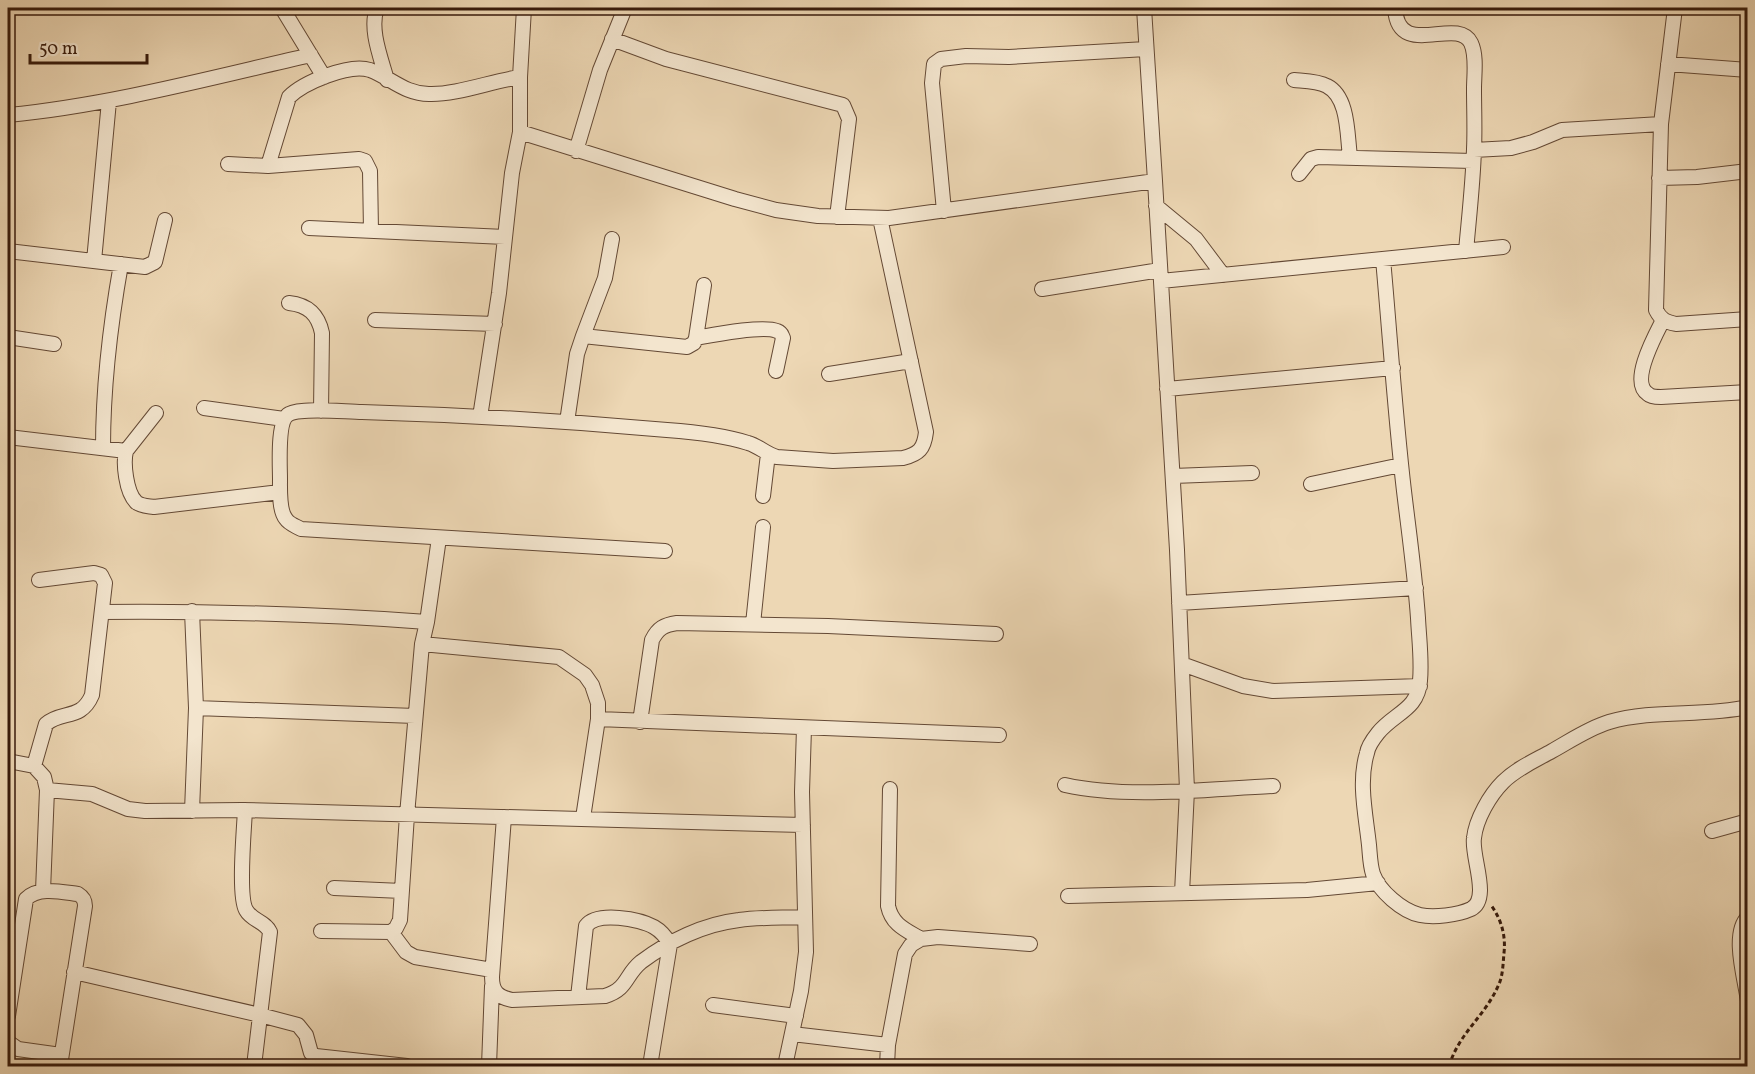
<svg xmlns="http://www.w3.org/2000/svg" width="1755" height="1074" viewBox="0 0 1755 1074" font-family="Vollkorn,serif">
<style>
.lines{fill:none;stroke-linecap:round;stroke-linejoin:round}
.minor-casing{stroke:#644935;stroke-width:16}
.path{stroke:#371a0b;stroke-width:3;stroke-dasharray:4.5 3;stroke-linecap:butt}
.minor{stroke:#f3e5ce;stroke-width:14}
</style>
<rect width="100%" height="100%" fill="#edd7b4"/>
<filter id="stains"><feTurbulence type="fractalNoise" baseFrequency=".00333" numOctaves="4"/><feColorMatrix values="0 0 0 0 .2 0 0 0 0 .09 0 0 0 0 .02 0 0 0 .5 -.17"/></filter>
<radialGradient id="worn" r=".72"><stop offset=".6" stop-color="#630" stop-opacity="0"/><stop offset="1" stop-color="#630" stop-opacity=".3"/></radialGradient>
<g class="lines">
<defs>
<path id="minor" d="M 282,8 L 324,77
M 377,8 C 369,29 381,58 387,80
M 1144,8 L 1155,181
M 1395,8 C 1398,61 1457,15 1471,43 C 1477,56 1474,75 1474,89 C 1474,109 1475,129 1474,149 C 1473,183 1469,217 1466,251
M 1675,8 L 1661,124 L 1656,310 C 1661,320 1666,322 1676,324 L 1748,319
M 612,39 L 666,59 L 843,105 L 849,119 L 837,217
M 1668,64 L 1748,70
M 520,77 L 524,8
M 1294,80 C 1305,81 1318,81 1327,86 C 1349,97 1347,136 1350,156
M 8,115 C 110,105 210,78 311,55
M 1474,150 L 1511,148 L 1533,142 L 1562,130 L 1661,124
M 576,151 L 600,70 L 625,8
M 228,164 L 268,166 L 359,159 L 365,161 L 370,171 L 371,231
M 268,166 L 289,97 C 303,83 349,63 370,70 C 391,78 405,94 429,94 C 456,95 492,81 520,77 L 520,132
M 1299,174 L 1311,159 L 1318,157 L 1473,161
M 1659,178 L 1697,177 L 1748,171
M 1156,206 L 1196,239 L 1223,275
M 944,211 L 932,83 L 934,64 L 941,59 L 966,56 L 1009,57 L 1146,49
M 309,228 L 505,237
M 8,251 L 145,267 L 155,262 L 165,220
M 1383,259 C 1390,336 1395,414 1404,491 C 1409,533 1415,575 1418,618 C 1419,639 1422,660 1420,681 C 1418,710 1394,713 1378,733 C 1374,738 1368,746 1367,753 C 1358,782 1366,816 1369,845 C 1370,855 1370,865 1373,874 C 1379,891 1402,911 1420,915 C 1434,918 1458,915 1471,909 C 1491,899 1471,856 1474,838 C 1476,819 1490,795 1503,782 C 1517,768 1536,760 1552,751 C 1570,741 1589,728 1609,722 C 1654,709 1702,717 1748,707
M 94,261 L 109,101
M 1161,281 L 1503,247
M 1042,289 L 1160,270
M 289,303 C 308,305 318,314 322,333 L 321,411
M 375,320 L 495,324
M 1663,320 C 1656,334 1629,382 1648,394 C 1651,397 1657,397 1661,397 L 1748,392
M 583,336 L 605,278 L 612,239
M 8,337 L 54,344
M 696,338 C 713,335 763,325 777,331 C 782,333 781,334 783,338 L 776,371
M 829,374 L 911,361
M 1167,389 L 1393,368
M 204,408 L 284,419
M 480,417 L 499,293 L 512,173 L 520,132 L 735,199 L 776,210 L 818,216 L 889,218 L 1155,181 L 1177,550 L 1187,790 L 1182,893
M 567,422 L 577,354 L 583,336 L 687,347 L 694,343 L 696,338 L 704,285
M 8,437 L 126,451 C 123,463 126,492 136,502 C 140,506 148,506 154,507 L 280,492
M 103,448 C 103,386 110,326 121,264
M 126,451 L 156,413
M 1173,476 L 1252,473
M 1311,484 L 1401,465
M 763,496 L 768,454
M 665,551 L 301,529 C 296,526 289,524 286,519 C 279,511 280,490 280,479 C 280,466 277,420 289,414 C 302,407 346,412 362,412 C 464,415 566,421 667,430 C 694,432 723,435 748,443 C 759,446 766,454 777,457 L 833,461 L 903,458 C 919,454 924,449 926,432 L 880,218
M 1179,603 L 1416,588
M 102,612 C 211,611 319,614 427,622
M 753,624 L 763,527
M 422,644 L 559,657 L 585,675 L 592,685 L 598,703 L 598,719 L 583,818
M 1182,664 L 1243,686 L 1273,691 L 1420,686
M 196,708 L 415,716
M 598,719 L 999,735
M 640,722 L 652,640 C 658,628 664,625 677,623 L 828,626 L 996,634
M 8,761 L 34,766 L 44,777 L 47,790 L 92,794 L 128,809 L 145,811 L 242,810 L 803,825
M 34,766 L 46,724 C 62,710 81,721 92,695 L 105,583 L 101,575 L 94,573 L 39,580
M 1065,785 C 1127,799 1208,789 1273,786
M 890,789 L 888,906 C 892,925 906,930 921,939
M 245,810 C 244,830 238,896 246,910 C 252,921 265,921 270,932 L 254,1066
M 192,811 L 196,708 L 192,611
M 504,817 L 492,977 C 492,992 498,997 512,1000 L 605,996 C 628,989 625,975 641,962 C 669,941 704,924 739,920 C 760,917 783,918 804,917
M 1712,831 L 1748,821
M 334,888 L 402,891
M 43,891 L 47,790
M 1068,896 L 1307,890 L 1378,883
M 1748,917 C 1731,933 1745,979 1748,1001
M 321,931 L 391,932 L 396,928 L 400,920 L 407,815 L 422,644 L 427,622 L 439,538
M 391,932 L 406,952 L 415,957 L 492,970
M 74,972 L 260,1015 L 298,1025 L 306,1035 L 311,1053 L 316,1056 L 407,1066
M 578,997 L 586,926 C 597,911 640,919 654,927 C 661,931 666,937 670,944 L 650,1066
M 713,1005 L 796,1016
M 8,1016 L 26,899 C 38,886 62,892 78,894 C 83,897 85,900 85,906 L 60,1066
M 792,1034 L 888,1045
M 8,1042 L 18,1049 L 61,1055
M 489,1066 L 492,986
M 785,1066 L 801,991 L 806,952 L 802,792 L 804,728
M 887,1066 L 888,1045 L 905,954 L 911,945 L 921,939 L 938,937 L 1030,944"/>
</defs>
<!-- minor casing -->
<use href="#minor" class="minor-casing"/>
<!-- path -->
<path class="path" d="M 1449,1066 C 1460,1031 1485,1017 1499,984 C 1503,975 1503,963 1504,953 C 1506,935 1501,919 1491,905"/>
<!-- minor -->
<use href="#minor" class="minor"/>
</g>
<!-- margin -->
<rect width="1755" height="1074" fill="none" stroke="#edd7b4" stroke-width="30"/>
<rect x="9" y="9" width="1737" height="1056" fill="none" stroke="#371a0b" stroke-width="3"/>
<rect x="15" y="15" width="1725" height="1044" fill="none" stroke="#371a0b" stroke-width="1.5"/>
<!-- scale -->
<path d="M30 54v9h117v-9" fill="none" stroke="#371a0b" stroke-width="3"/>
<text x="39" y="54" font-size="18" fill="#371a0b" stroke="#f3e5ce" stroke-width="4.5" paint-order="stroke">50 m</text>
<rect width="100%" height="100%" filter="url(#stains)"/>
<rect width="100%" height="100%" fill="url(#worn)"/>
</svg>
